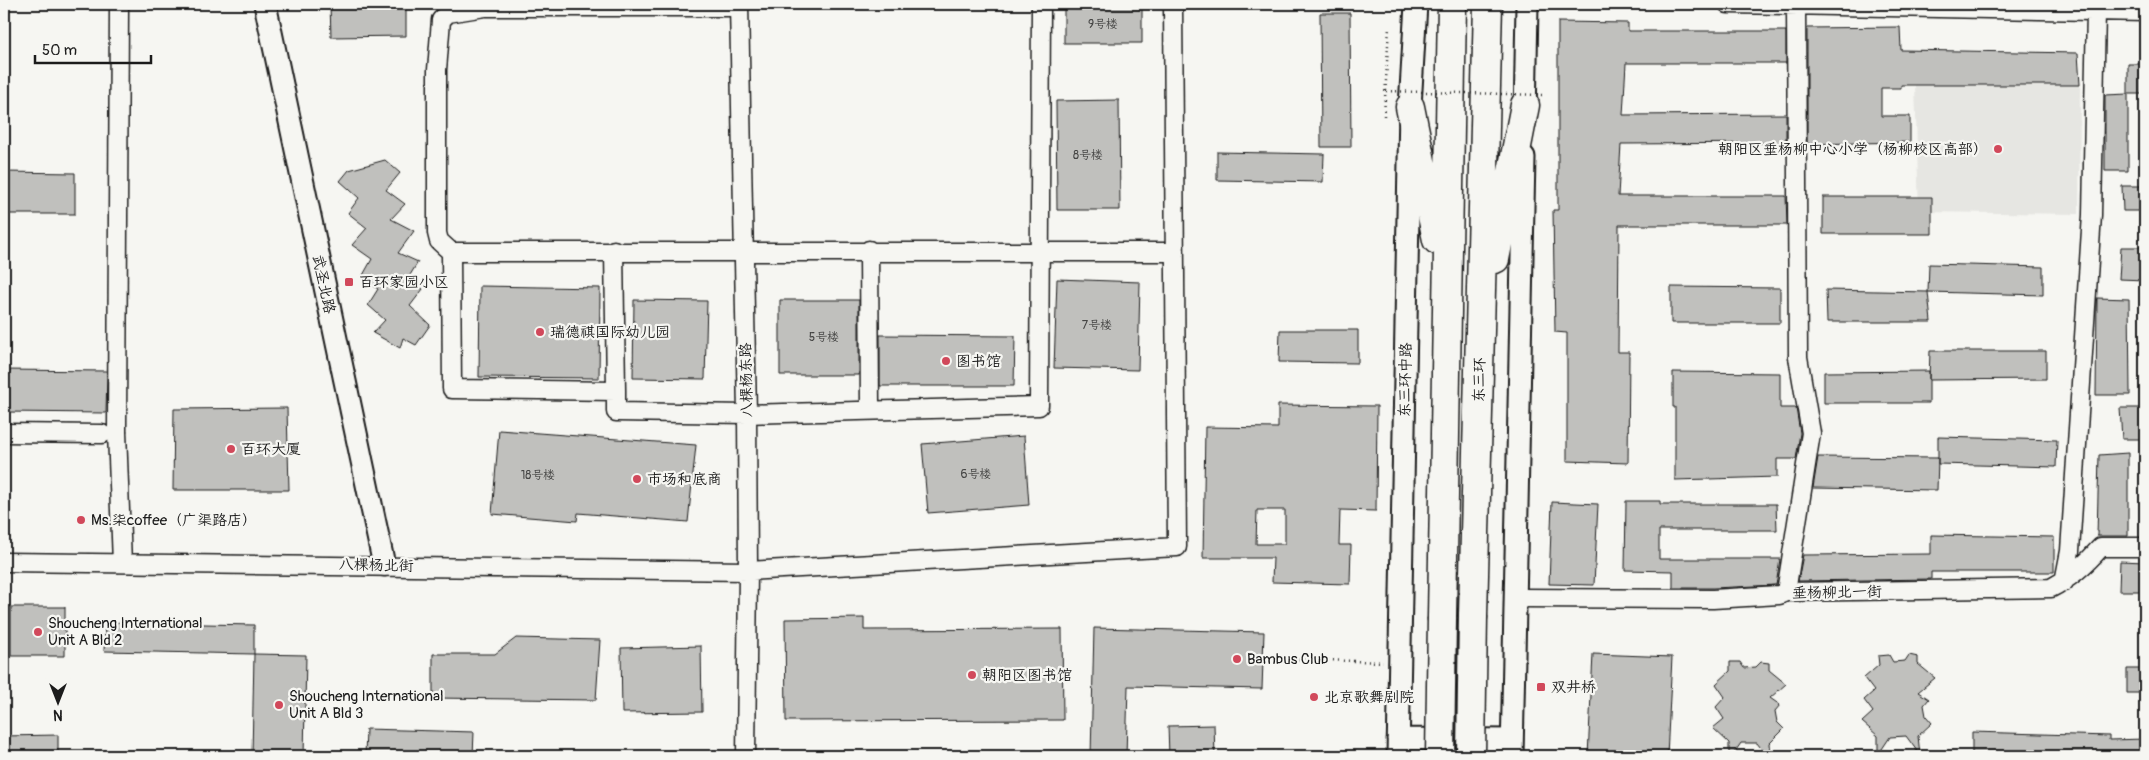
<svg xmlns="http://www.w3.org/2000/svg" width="2149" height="760" viewBox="0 0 2149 760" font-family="Pangolin,'LXGW WenKai TC',sans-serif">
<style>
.built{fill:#e6e6e2}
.building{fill:#c0c0bd;stroke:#1c1c1c;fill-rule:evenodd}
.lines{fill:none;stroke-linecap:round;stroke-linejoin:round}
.minor-casing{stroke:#1c1c1c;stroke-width:21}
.tertiary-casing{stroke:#1c1c1c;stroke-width:25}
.trunk-casing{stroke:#1c1c1c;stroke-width:31}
.path{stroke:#1c1c1c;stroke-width:2.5;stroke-dasharray:1 4;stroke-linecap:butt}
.minor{stroke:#f6f6f2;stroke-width:18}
.tertiary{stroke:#f6f6f2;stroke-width:21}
.trunk{stroke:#f6f6f2;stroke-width:28}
.trunk-bridge-casing{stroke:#1c1c1c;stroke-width:31;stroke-linecap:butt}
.path-bridge{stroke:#1c1c1c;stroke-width:2.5;stroke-dasharray:1 4;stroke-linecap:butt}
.trunk-bridge{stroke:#f6f6f2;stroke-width:28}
.poi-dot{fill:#d1495b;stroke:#f6f6f2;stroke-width:2}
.labels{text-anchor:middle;stroke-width:4.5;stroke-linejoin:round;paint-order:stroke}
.number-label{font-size:12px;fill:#454544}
.poi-label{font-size:15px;fill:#1c1c1c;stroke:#f6f6f2;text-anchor:start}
.street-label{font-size:15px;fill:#1c1c1c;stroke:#f6f6f2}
</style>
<rect width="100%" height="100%" fill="#f6f6f2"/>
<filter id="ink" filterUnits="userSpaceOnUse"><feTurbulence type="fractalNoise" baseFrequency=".02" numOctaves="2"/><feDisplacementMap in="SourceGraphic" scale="10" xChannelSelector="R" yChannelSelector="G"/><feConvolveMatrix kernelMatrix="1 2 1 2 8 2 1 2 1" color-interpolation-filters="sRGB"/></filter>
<g filter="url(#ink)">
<!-- built -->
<path class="built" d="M 1915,85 L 2080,85 L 2079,214 L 1919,212 Z"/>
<!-- building -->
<path class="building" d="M 330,4 L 406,4 L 406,36 L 331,37 Z
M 1064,4 L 1142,4 L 1142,43 L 1064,43 Z
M 1320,13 L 1350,13 L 1351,147 L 1321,147 Z
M 1558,22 L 1628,23 L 1628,31 L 1786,31 L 1786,63 L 1626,63 L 1623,115 L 1786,114 L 1786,143 L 1621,144 L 1618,196 L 1786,196 L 1787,225 L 1619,225 L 1618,352 L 1629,352 L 1628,463 L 1567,461 L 1567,333 L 1555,332 L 1553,210 L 1558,210 Z
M 1900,27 L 1901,50 L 2078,53 L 2080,85 L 1901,85 L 1901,88 L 1881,88 L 1881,116 L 1910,116 L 1910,142 L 1807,144 L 1807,28 Z
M 2128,64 L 2145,64 L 2145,94 L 2128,94 Z
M 2128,94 L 2128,171 L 2105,171 L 2105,95 Z
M 1119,100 L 1120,210 L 1057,210 L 1056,101 Z
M 1217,152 L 1324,154 L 1323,182 L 1217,180 Z
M 385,160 L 400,173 L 386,190 L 405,204 L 391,219 L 414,231 L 398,253 L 418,262 L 407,280 L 423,289 L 410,306 L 430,325 L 416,345 L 403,338 L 400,348 L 373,333 L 385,320 L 368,305 L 378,289 L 362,277 L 372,259 L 352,245 L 367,228 L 348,213 L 359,198 L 340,181 L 349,170 Z
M 4,172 L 75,173 L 75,214 L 4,214 Z
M 2122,186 L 2145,186 L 2145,211 L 2123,211 Z
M 1823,197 L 1932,197 L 1932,234 L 1823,234 Z
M 2121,247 L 2145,247 L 2145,280 L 2119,279 Z
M 1929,264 L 2043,267 L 2043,295 L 1928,292 Z
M 1057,279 L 1140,282 L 1138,370 L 1054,368 Z
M 480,286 L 600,288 L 599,378 L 479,377 Z
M 1671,287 L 1780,288 L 1780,323 L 1671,323 Z
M 1826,290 L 1928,292 L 1931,322 L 1827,322 Z
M 2097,298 L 2129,299 L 2130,395 L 2096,395 Z
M 634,300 L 707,301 L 705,379 L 633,378 Z
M 780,300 L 859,300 L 859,375 L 780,375 Z
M 1280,330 L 1358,330 L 1358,363 L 1279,362 Z
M 880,335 L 1015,336 L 1014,386 L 880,386 Z
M 1930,351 L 2046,351 L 2046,379 L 1929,380 Z
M 4,370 L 107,371 L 106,413 L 4,412 Z
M 1929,371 L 1929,403 L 1824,403 L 1824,372 Z
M 1673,372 L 1780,373 L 1780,408 L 1796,408 L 1800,433 L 1796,459 L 1777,459 L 1777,477 L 1675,480 L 1675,407 L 1673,407 Z
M 1278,405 L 1377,406 L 1376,511 L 1340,510 L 1339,545 L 1351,545 L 1350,584 L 1272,582 L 1273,558 L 1203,558 L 1205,427 L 1278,428 ZM 1257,510 L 1285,510 L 1285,544 L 1256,544 Z
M 287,408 L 289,490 L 173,490 L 174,409 Z
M 2120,408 L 2145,408 L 2145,439 L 2122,439 Z
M 499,430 L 696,445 L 688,522 L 578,513 L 577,521 L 492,514 Z
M 1024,436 L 1029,505 L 928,513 L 922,444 Z
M 1938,437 L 2057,440 L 2056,467 L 1938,464 Z
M 2128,453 L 2128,536 L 2097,536 L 2099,455 Z
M 1818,457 L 1938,458 L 1937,490 L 1813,488 Z
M 1626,501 L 1660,501 L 1660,504 L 1776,504 L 1777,530 L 1659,530 L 1659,559 L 1780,559 L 1776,585 L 1713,588 L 1673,588 L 1673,571 L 1625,570 Z
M 1552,502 L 1598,504 L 1594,585 L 1549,584 Z
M 1931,535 L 2054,537 L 2054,572 L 1931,572 L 1931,579 L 1798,581 L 1803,555 L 1931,554 Z
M 2120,561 L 2145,562 L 2145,591 L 2119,591 Z
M 11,607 L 65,607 L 65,656 L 11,656 Z
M 864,618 L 864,630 L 1062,629 L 1063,720 L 786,721 L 785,619 Z
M 105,622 L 254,625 L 254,654 L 104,651 Z
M 1094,628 L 1264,632 L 1262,689 L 1128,686 L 1126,756 L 1091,756 Z
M 516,638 L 600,640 L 596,700 L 433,698 L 433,654 L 495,654 Z
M 701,646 L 702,712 L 622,713 L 621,648 Z
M 254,654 L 306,655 L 304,756 L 252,756 Z
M 1593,654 L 1672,657 L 1667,756 L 1588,756 Z
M 1889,655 L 1893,662 L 1905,661 L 1909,655 L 1918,657 L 1918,664 L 1935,678 L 1918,692 L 1929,699 L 1924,705 L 1926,716 L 1932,723 L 1918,736 L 1920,755 L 1906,736 L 1890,737 L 1878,755 L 1878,736 L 1862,722 L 1873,712 L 1864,700 L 1874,691 L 1864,678 L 1879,665 L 1878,656 Z
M 1730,662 L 1740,662 L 1744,668 L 1756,667 L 1761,662 L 1769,663 L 1769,670 L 1786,684 L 1770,698 L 1780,705 L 1775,711 L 1777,722 L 1784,729 L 1770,743 L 1771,756 L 1767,756 L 1757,743 L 1741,743 L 1732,756 L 1729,756 L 1729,743 L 1713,728 L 1724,719 L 1716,707 L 1725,697 L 1716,684 L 1730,671 Z
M 2127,669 L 2145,669 L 2145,693 L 2127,693 Z
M 1214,725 L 1215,756 L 1169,756 L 1168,726 Z
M 366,729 L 474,732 L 473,756 L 365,756 Z
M 1972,732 L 2109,736 L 2109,740 L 2145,739 L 2145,756 L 1972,756 Z
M 58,735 L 58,756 L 4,756 L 4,736 Z"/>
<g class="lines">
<defs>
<path id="minor" d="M 119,4 L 117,432 L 122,563
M 739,4 L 747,414 L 748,571 L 746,756
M 1728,4 L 2145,12
M 614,250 L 616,391 L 452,389 L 451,252 C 692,250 933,250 1175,252
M 869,250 L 870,410
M 451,252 L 439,241 L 437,233 L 437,70 L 441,20 L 448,13 L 485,7 L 739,7
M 616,391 L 616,412 L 747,414 L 1039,406 L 1041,4
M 4,433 L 102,434
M 4,562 L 748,571 L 1177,547 L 1173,4
M 2064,582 L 2070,551 L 2092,215 L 2096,11
M 1786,592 L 1811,433 L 1798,357 L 1796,5
M 1515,598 L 1713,599 L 1779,595 L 1786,592 L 2051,588 C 2071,578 2087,563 2101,547 L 2145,547"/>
<path id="tertiary" d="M 265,4 L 384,565
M 1525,121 L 1527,4
M 1398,739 L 1512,740
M 1398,756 L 1410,107 L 1416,4
M 1512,756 L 1524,157"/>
<path id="trunk" d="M 1410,107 L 1437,240
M 1495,259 L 1525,105
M 1473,616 L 1488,4
M 1442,618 L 1452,4"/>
</defs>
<!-- minor casing -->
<use href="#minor" class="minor-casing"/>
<!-- tertiary casing -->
<use href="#tertiary" class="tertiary-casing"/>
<!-- trunk casing -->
<use href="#trunk" class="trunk-casing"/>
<!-- path -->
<path class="path" d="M 1384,116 L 1389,27
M 1263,658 L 1383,662"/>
<!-- minor -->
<use href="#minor" class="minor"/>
<!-- tertiary -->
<use href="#tertiary" class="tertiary"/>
<!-- trunk -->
<use href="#trunk" class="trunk"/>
<defs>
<path id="trunk-bridge" d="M 1440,756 L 1442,618
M 1471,756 L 1473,616"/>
</defs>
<!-- trunk-bridge casing -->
<use href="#trunk-bridge" class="trunk-bridge-casing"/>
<!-- path-bridge -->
<path class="path-bridge" d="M 1386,91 L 1542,95"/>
<!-- trunk-bridge -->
<use href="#trunk-bridge" class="trunk-bridge"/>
</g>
</g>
<!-- markers -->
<g class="poi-dot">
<circle cx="1998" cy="149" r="5"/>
<rect x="344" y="277" width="10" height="10" rx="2.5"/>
<circle cx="540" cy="332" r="5"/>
<circle cx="946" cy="361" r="5"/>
<circle cx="231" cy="449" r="5"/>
<circle cx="637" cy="479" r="5"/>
<circle cx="81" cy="520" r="5"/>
<circle cx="38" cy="632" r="5"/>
<circle cx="1237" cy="659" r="5"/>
<circle cx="972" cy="675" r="5"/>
<rect x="1536" y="682" width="10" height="10" rx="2.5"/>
<circle cx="1314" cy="697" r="5"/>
<circle cx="279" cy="705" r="5"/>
</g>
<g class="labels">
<!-- number labels -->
<g class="number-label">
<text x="1103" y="28">9号楼</text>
<text x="1088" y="159">8号楼</text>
<text x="1097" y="329">7号楼</text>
<text x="824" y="341">5号楼</text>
<text x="976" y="478">6号楼</text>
<text x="538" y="479">18号楼</text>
</g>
<!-- poi labels -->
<g class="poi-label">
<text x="1988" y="154" text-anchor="end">朝阳区垂杨柳中心小学（杨柳校区高部）</text>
<text x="359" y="287">百环家园小区</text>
<text x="550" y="337">瑞德祺国际幼儿园</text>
<text x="956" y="366">图书馆</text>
<text x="241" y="454">百环大厦</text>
<text x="647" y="484">市场和底商</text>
<text x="91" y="525">Ms.柒coffee（广渠路店）</text>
<text x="48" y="628">Shoucheng International<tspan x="48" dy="17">Unit A Bld 2</tspan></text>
<text x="1247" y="664">Bambus Club</text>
<text x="982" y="680">朝阳区图书馆</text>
<text x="1551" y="692">双井桥</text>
<text x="289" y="701">Shoucheng International<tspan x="289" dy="17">Unit A Bld 3</tspan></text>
<text x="1324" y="702">北京歌舞剧院</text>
</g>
<!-- street labels -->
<g class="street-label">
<text transform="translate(324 284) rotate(78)" y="5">武圣北路</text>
<text transform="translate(746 380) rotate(-91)" y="5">八棵杨东路</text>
<text transform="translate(1405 380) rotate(-89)" y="5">东三环中路</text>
<text transform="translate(1479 380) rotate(-89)" y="5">东三环</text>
<text transform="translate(376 565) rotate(1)" y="5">八棵杨北街</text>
<text transform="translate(1837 592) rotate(-1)" y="5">垂杨柳北一街</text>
</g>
</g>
<!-- margin -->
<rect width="2149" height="760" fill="none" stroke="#f6f6f2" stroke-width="20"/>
<rect x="10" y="10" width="2129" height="740" fill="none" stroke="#1c1c1c" stroke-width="2" filter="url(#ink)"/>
<!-- north arrow -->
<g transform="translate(58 702) rotate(180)" stroke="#f6f6f2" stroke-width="4" paint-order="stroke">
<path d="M0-4L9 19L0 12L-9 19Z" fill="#1c1c1c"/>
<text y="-8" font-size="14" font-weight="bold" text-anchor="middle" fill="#1c1c1c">N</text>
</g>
<!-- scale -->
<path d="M35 55v8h116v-8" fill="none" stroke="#1c1c1c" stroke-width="2.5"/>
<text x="42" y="55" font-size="15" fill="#1c1c1c" stroke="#f6f6f2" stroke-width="4" paint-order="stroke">50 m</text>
</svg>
